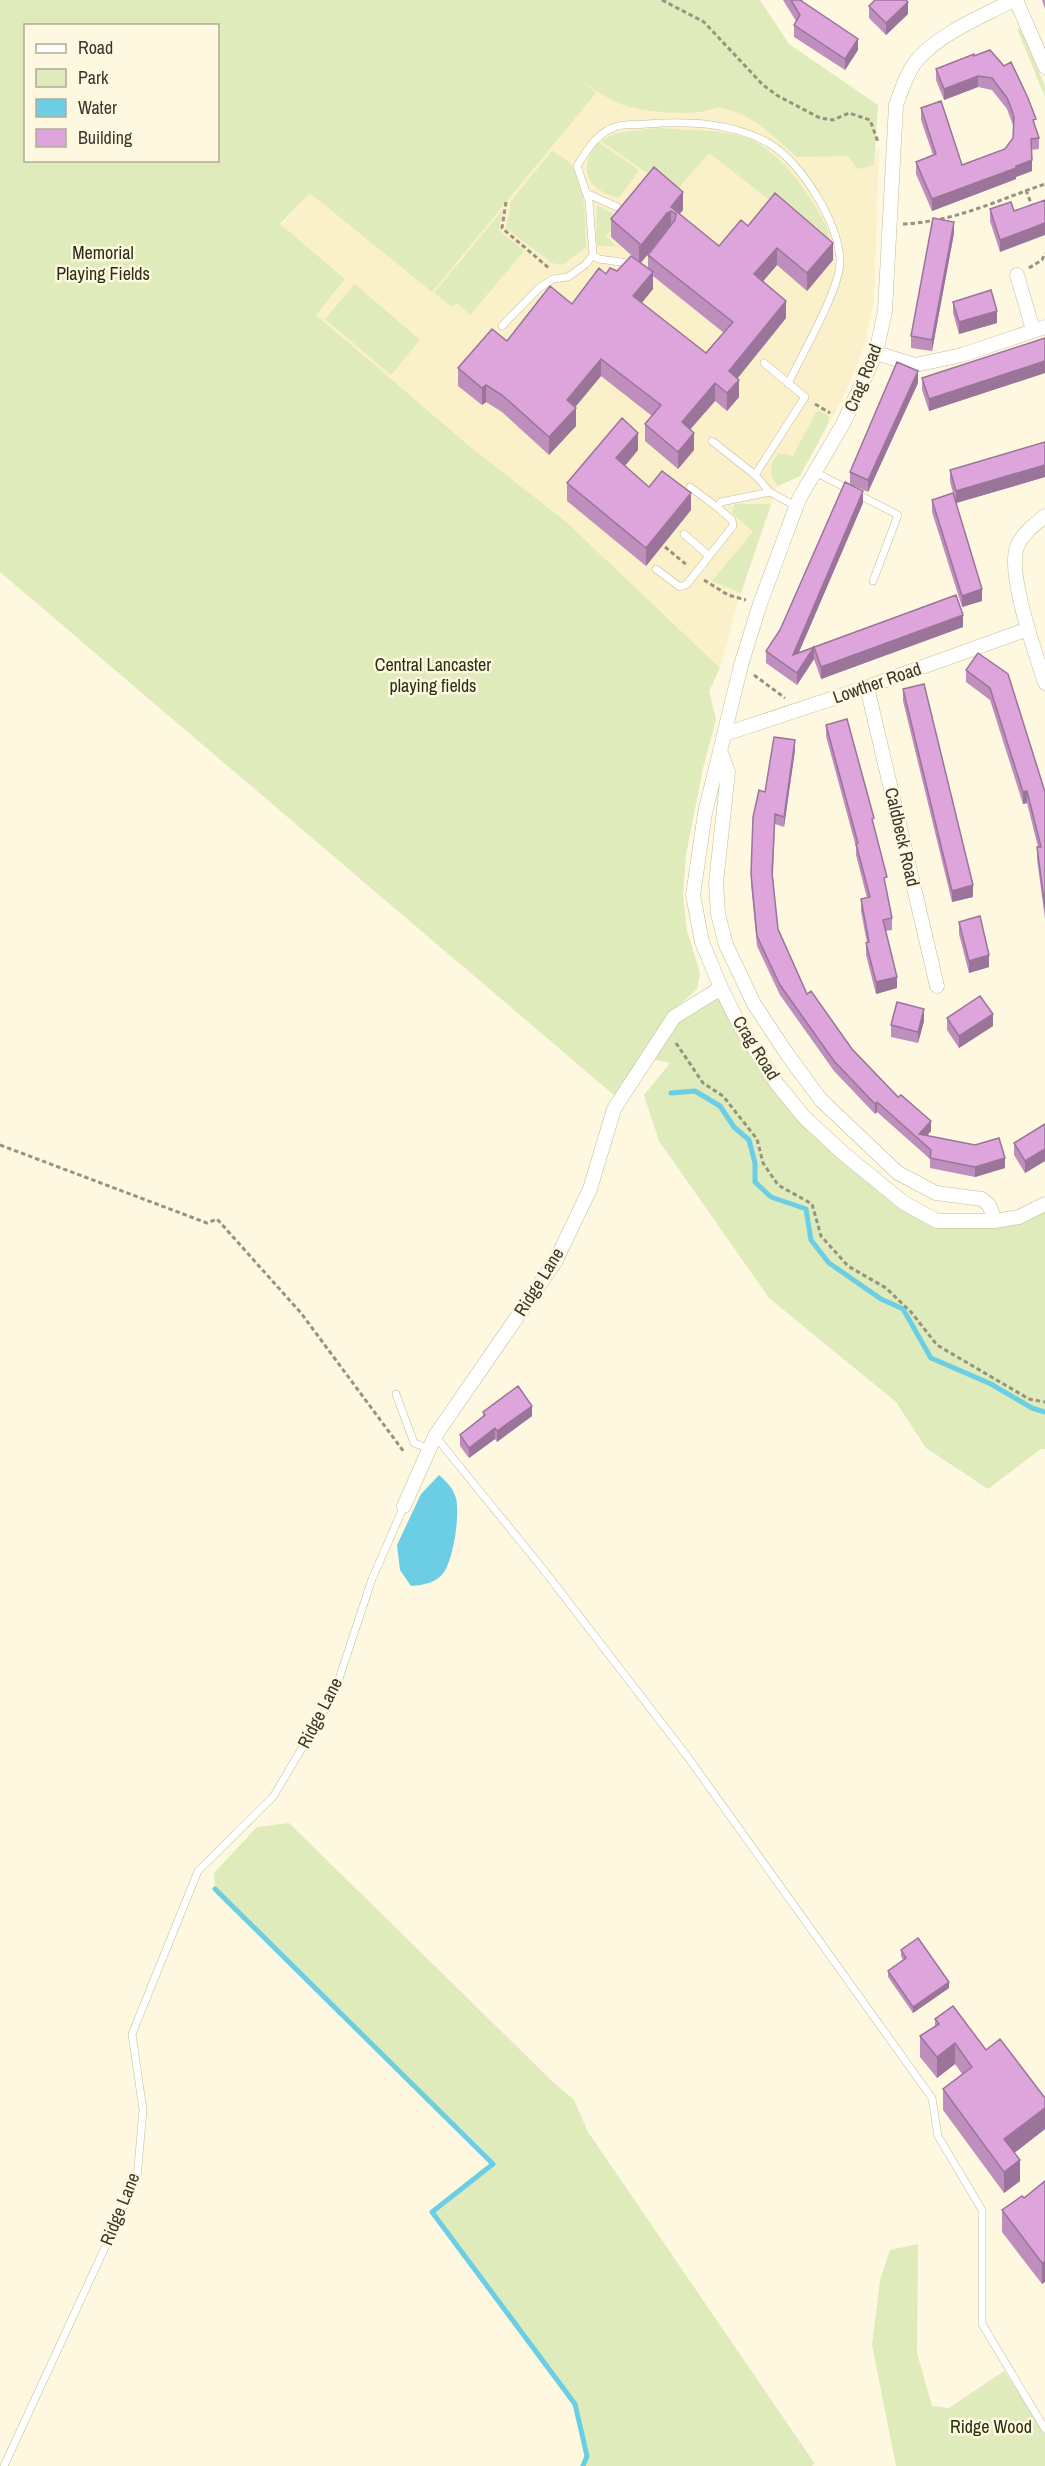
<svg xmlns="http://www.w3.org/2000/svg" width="1045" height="2466" viewBox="0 0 1045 2466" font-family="'Archivo Narrow',sans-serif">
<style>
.built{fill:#faf0ca}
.green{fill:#dfebba;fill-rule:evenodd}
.water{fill:#6ccee5}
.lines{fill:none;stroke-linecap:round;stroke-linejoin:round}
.stream{stroke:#6ccee5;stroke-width:5}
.lane-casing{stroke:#c2bb9e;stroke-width:8}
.street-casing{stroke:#c2bb9e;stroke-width:15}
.path{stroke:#979281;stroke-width:3;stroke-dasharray:4.5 3;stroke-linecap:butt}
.lane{stroke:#fff;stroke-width:7}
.street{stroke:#fff;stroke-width:14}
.wall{fill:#be8ebd;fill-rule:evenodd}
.shaded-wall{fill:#9b749a}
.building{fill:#dda5dc;stroke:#9b749a;stroke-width:1.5}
.labels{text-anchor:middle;stroke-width:5;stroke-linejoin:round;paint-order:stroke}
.park-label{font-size:18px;fill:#292f10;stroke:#fef8e0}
.street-label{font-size:18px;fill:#3a372c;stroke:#fef8e0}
</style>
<rect width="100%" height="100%" fill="#fef8e0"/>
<!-- built -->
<path class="built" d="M 472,0 L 604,0 L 697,69 L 879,150 L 874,302 L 864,347 L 847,390 L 800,476 L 778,486 L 739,598 L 720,668 L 709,691 L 716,720 L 703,768 L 686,854 L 683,896 L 687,931 L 700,973 L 697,989 L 670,1013 L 0,542 L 310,193 Z"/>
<!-- green -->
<path class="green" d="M 0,0 L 760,0 L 789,44 L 878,105 L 874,165 L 858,169 L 847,156 L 797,157 C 775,138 752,113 721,108 C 714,107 706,112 699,112 C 677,114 652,112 630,107 C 595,98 558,59 529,36 L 596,93 L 432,292 L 310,193 L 280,224 L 345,279 L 316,315 L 468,445 L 566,522 L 720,668 L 709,691 L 716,720 L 703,768 L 686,854 L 683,896 L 687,931 L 700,973 L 697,989 L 670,1013 L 615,1096 L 0,572 ZM 26,26 L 218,26 L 218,160 L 26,160 Z
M 1020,28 L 1045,86 L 1045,97 L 1017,29 Z
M 657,128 C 686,131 721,128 749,139 C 780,152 811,195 825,224 C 830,234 831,246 834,256 L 785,212 L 709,153 L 675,192 L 601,141 L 616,133 Z
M 598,142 L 639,170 L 619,198 C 586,190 577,168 598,142 Z
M 552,151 C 558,155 567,159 571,164 C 586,188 585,220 586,247 L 562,265 L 552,263 L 506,228 L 511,201 Z
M 597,205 L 617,216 L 618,222 L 606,236 L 616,246 L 598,246 L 596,241 Z
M 502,211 L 499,230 L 524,251 L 470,315 L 457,303 L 452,307 L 434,293 Z
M 355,284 L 420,340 L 391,375 L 325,319 Z
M 820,411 L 828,416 L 829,422 L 800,476 L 778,486 C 767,472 770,467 778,453 L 793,456 L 816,412 Z
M 735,504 L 771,504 L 741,593 L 712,581 L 753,532 L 732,513 Z
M 721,988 L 805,1118 L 937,1221 L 995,1221 L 1045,1204 L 1045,1449 L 1041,1449 L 988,1489 L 926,1448 L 896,1402 L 769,1298 L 659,1141 L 644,1095 L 670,1063 L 647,1058 L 674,1017 Z
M 289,1823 L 552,2081 L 574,2100 L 588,2132 L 815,2464 L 812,2466 L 583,2466 L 587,2456 L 575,2404 L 432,2212 L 492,2164 L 215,1889 L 214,1873 L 257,1827 Z
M 918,2244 L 917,2353 L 932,2406 L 949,2408 L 1004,2371 L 1045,2432 L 1045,2466 L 896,2466 L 872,2345 L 880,2280 L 890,2250 Z"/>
<!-- water -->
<path class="water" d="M 439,1475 C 447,1482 453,1488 456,1498 C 460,1514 454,1557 444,1572 C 437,1583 423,1585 411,1586 L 400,1570 L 397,1545 L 421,1494 Z"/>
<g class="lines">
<!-- stream -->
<path class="stream" d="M 671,1093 L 695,1091 L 720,1106 L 734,1127 L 749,1140 L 755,1163 L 755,1182 L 771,1197 L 806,1209 L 811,1240 L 829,1263 L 881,1299 L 903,1309 L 931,1358 L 991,1384 L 1032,1408 L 1045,1412
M 215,1889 L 493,2164 L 432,2212 L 575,2404 L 587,2456 L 583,2466"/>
<defs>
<path id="lane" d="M 586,193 L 617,207
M 631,266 L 627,263 L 599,259 L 593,255 L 589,201 L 577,166 C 587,150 598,131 618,126 C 627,124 637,125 646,124 C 688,121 732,122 770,144 C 802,163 840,225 840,263 C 839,291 801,356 788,384
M 502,326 L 539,288 L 553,279 L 568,277 L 586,264 L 593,255
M 764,363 L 805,397 L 755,475 L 770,492 L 795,506
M 712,441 L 755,475
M 815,472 L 898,515 L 873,581
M 690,487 L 717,507
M 684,534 L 709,556
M 656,569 L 680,587 L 687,584 L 733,526 L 732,520 L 717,507 L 721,502 L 770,492
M 396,1394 L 414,1443 L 430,1449
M 435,1436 L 543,1569 L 687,1756 L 932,2098 L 938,2136 L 982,2210 L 982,2324 L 1045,2429
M 4,2466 L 137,2178 L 143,2110 L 132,2034 L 198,1871 L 273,1797 L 334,1694 L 372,1579 L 404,1506"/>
<path id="street" d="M 1013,0 C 982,17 942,32 918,59 C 907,72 902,89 896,105 L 885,311 L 876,353 L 844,422 L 799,499 L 760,604 L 741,665 L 705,813 L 693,895 L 702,942 L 721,988 L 740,1026 L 777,1084 L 805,1118 L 844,1154 L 904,1203 L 937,1221 L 995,1221 L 1019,1217 L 1045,1204
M 1016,0 L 1045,67
M 1017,275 L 1033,330
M 876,353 L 915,365 L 962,355 L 1045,327
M 1045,516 C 1035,524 1021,535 1017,547 C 1007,575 1036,654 1045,683
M 867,687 L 937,986
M 725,734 L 867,687 L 1028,629
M 721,753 L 728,772 L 716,883 L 718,914 L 726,945 L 754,1004 L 787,1054 L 821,1100 L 898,1173 L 936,1193 L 982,1199 L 989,1205 L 995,1221
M 404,1506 L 435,1436 L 555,1262 L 590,1189 L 614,1109 L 674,1017 L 721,988"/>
</defs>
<!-- lane casing -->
<use href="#lane" class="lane-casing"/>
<!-- street casing -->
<use href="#street" class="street-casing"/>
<!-- path -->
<path class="path" d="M 662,0 L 704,22 L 763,85 L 778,96 L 820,118 L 833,120 L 849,113 L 870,120 L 878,142
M 1026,190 L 1032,206
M 506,202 L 502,228 L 550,269
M 903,224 C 954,222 998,200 1045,184
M 1029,268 L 1042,260 L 1045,253
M 815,404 L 830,413
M 665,547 L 688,566
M 704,580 L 728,595 L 746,600
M 754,675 L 785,698
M 676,1043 L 703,1083 L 723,1096 L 757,1139 L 763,1163 L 778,1185 L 812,1204 L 821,1236 L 848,1266 L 886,1288 L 911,1312 L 937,1345 L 1029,1399 L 1045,1402
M 0,1145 L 207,1223 L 217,1219 L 301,1313 L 404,1452"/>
<!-- lane -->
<use href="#lane" class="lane"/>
<!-- street -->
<use href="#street" class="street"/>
</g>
<!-- wall -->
<path class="wall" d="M 783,0 L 803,0 L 802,1 L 858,50 L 845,70 L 794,37 L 794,25 L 796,21 Z
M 1042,0 L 1045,0 L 1045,9 Z
M 869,6 L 908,14 L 886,35 L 869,18 Z
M 974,56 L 1036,128 L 1039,138 L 1039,149 L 1031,150 L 1032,171 L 1016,177 L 1016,179 L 932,211 L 916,174 L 916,162 L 933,155 L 921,120 L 921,108 L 962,165 L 1005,149 L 1013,138 L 1014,128 L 1007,109 L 992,90 L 978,87 L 944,100 L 936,80 L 936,69 Z
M 1011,202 L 1000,252 L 990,221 L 990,209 Z
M 683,210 L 679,214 L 719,246 L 748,226 L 833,260 L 807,291 L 777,265 L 763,281 L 786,318 L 737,378 L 739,397 L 727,411 L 715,401 L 690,429 L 694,450 L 678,469 L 645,441 L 645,424 L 652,416 L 601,376 L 575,407 L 576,426 L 549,455 L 502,412 L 486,402 L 482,405 L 458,386 L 458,368 L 572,304 L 606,274 L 617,271 L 639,262 L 611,237 L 611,219 ZM 667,230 L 648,255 L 648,268 L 641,263 ZM 653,276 L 724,333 L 706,353 L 641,303 L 653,289 Z
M 954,233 L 932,351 L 911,348 L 911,336 Z
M 953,302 L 997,323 L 959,334 L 953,313 Z
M 1045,338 L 1045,373 L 929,411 L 922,390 L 922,378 Z
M 918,383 L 868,492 L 850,484 L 850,472 Z
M 1045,442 L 1045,477 L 956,503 L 950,482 L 950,470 Z
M 638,450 L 625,466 L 649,487 L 691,510 L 646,566 L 567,501 L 567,483 Z
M 932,500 L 982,601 L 962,607 L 932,512 Z
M 863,503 L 799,652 L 956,595 L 963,627 L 821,679 L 814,659 L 797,685 L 766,663 L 766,651 Z
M 978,653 L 1045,792 L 1045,919 L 1037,859 L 1037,847 L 1038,847 L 1027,803 L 1023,804 L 990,700 L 966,682 L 966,670 Z
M 903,689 L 973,897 L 952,902 L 903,701 Z
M 826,725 L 874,826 L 892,918 L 892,930 L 885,931 L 897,988 L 876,994 L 866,955 L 866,943 L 867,943 L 861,911 L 861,899 L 867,898 L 856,855 L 856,847 L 826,736 Z
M 795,750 L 784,827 L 775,824 L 773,876 L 778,929 L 807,994 L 852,1049 L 931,1131 L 927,1136 L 1005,1168 L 975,1177 L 930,1168 L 930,1159 L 877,1112 L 875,1114 L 834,1071 L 780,995 L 757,946 L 751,884 L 752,847 L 765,792 Z
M 959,922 L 989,967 L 969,973 L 959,934 Z
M 947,1018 L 993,1026 L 959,1048 L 947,1030 Z
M 924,1021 L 918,1043 L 891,1037 L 891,1025 Z
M 1045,1124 L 1045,1161 L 1025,1173 L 1014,1155 L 1014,1143 Z
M 483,1412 L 532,1416 L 497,1442 L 495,1439 L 469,1458 L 460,1446 L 460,1435 L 483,1417 Z
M 901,1950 L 949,1988 L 913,2013 L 888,1977 L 888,1971 L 903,1960 L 901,1956 Z
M 935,2019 L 986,2050 L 1045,2098 L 1045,2129 L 1014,2153 L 1020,2181 L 1004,2193 L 943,2110 L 943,2089 L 962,2074 L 955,2064 L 937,2078 L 920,2057 L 920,2036 L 935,2026 Z
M 1045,2181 L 1045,2282 L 1042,2284 L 1002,2232 L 1002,2210 L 1024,2198 Z"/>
<!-- shaded-wall -->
<path class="shaded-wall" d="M 908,2 L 908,14 L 886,35 L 886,23 Z
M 858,39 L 858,50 L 845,70 L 845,59 Z
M 978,76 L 978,87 L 944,100 L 944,89 Z
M 1032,160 L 1032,171 L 1016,177 L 1016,179 L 932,211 L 932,199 Z
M 683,192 L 683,210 L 676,218 L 676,214 L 671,211 L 671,228 L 667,230 L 639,265 L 639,248 Z
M 954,222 L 954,233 L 932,351 L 932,340 Z
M 1045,223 L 1045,235 L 1000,252 L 1000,240 Z
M 833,243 L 833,260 L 807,291 L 807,273 Z
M 777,248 L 777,265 L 754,292 L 754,274 Z
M 653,272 L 653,289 L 633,314 L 633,296 Z
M 786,301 L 786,318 L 729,389 L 729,371 Z
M 997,311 L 997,323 L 959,334 L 959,322 Z
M 601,359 L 601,376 L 567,417 L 567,400 Z
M 1045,361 L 1045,373 L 929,411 L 929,399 Z
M 918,371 L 918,383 L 868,492 L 868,480 Z
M 739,380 L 739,397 L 727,411 L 727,393 Z
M 715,383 L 715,401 L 682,439 L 682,422 Z
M 486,385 L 486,402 L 482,405 L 482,388 Z
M 576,408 L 576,426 L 549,455 L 549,437 Z
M 638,433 L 638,450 L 616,476 L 616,458 Z
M 694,433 L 694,450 L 678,469 L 678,452 Z
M 1045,465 L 1045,477 L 956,503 L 956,491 Z
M 863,491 L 863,503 L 793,666 L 793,655 Z
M 691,493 L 691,510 L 646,566 L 646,548 Z
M 982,589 L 982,601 L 962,607 L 962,596 Z
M 963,615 L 963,627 L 821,679 L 821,667 Z
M 814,647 L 814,659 L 797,685 L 797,673 Z
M 795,740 L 795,750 L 784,827 L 784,817 Z
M 1027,791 L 1027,803 L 1023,804 L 1023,792 Z
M 973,885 L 973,897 L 952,902 L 952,891 Z
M 989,955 L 989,967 L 969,973 L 969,961 Z
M 897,977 L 897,988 L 876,994 L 876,982 Z
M 924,1009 L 924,1021 L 918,1043 L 918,1032 Z
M 993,1014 L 993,1026 L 959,1048 L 959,1036 Z
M 877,1102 L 877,1112 L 875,1114 L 875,1104 Z
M 931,1121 L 931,1131 L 921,1142 L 919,1134 Z
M 1045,1149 L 1045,1161 L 1025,1173 L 1025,1161 Z
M 1005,1158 L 1005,1168 L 975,1177 L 975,1167 Z
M 532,1406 L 532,1416 L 497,1442 L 497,1431 Z
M 495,1428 L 495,1439 L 469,1458 L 469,1448 Z
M 949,1982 L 949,1988 L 913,2013 L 913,2007 Z
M 955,2043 L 955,2064 L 937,2078 L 937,2057 Z
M 1045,2108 L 1045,2129 L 1004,2161 L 1004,2139 Z
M 1020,2160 L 1020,2181 L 1004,2193 L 1004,2172 Z
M 1045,2261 L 1045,2282 L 1042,2284 L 1042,2263 Z"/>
<!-- building -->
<path class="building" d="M 791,0 L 800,0 L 858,39 L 845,59 L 794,25 L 800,15 Z
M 875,0 L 906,0 L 908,2 L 886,23 L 869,6 Z
M 990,50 L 1004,66 L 1011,62 L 1028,98 L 1036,119 L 1033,120 L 1039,138 L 1031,139 L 1032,160 L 1016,166 L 1016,168 L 932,199 L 916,162 L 936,154 L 921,108 L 941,101 L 962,165 L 1005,149 L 1013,138 L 1014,117 L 1010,105 L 1007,98 L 992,78 L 978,76 L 944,89 L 936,69 L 974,54 L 974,56 Z
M 654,167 L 683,192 L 671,207 L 719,246 L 741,220 L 748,226 L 775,193 L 833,243 L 807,273 L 777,248 L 754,274 L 786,301 L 729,371 L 739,380 L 727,393 L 715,383 L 682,422 L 694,433 L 678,452 L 645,424 L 661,405 L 601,359 L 567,400 L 576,408 L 549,437 L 502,395 L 486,385 L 482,388 L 458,368 L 492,329 L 507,341 L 550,286 L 572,304 L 599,268 L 606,274 L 610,268 L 617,271 L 631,256 L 653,272 L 633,296 L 706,353 L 733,322 L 648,255 L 675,220 L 676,214 L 671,211 L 667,213 L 639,248 L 641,245 L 611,219 Z
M 1045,200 L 1045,223 L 1000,240 L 990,209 L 1011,202 L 1014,211 Z
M 933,218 L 954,222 L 932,340 L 911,336 Z
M 991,290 L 997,311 L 959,322 L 953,302 Z
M 1045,338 L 1045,361 L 929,399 L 922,378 Z
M 897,362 L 918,371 L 868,480 L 850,472 Z
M 622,418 L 638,433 L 616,458 L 649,487 L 662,471 L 691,493 L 646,548 L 567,483 Z
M 1045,442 L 1045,465 L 956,491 L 950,470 Z
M 845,482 L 863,491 L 793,655 L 956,595 L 963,615 L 821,667 L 814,647 L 797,673 L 766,651 L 780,630 Z
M 953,493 L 982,589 L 962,596 L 932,500 Z
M 978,653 L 1008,674 L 1045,792 L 1045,908 L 1037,847 L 1041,847 L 1027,791 L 1023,792 L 990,688 L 966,670 Z
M 924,684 L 973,885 L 952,891 L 903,689 Z
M 847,719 L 874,818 L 872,819 L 887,877 L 884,878 L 892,918 L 883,920 L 897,977 L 876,982 L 866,943 L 869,942 L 861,899 L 870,897 L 856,844 L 858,843 L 826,725 Z
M 774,737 L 795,740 L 784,817 L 775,814 L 772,873 L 778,929 L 807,994 L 811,991 L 852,1049 L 898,1097 L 901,1095 L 931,1121 L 919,1134 L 975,1145 L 999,1138 L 1005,1158 L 975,1167 L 930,1158 L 931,1150 L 877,1102 L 875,1104 L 834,1061 L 780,985 L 757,936 L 751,874 L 753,817 L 759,790 L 765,792 Z
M 980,916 L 989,955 L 969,961 L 959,922 Z
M 980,996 L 993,1014 L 959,1036 L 947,1018 Z
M 897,1002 L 924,1009 L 918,1032 L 891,1025 Z
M 1045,1124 L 1045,1149 L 1025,1161 L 1014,1143 Z
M 518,1386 L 532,1406 L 497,1431 L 495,1428 L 469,1448 L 460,1435 L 485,1415 L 483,1412 Z
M 918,1938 L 949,1982 L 913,2007 L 888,1971 L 906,1958 L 901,1950 Z
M 953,2006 L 986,2050 L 1000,2039 L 1045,2098 L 1045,2108 L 1004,2139 L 1020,2160 L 1004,2172 L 943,2089 L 972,2067 L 955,2043 L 937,2057 L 920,2036 L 939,2024 L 935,2019 Z
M 1045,2181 L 1045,2261 L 1042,2263 L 1002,2210 L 1022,2196 L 1024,2198 Z"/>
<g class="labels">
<!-- park labels -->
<g class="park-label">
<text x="103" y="259">Memorial<tspan x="103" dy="21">Playing Fields</tspan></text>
<text x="433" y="671">Central Lancaster<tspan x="433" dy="21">playing fields</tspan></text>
<text x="991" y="2433">Ridge Wood</text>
</g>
<!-- street labels -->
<g class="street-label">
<text transform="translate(863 378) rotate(-68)" y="6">Crag Road</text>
<text transform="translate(877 683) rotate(-19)" y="6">Lowther Road</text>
<text transform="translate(902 837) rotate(77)" y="6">Caldbeck Road</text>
<text transform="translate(756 1048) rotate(58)" y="6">Crag Road</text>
<text transform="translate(539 1282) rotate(-58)" y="6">Ridge Lane</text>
<text transform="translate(320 1713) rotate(-63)" y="6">Ridge Lane</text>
<text transform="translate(120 2209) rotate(-68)" y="6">Ridge Lane</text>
</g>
</g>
<!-- legend -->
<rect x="24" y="24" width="195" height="138" fill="#fef8e0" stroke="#b0ab98" stroke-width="1.5"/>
<rect x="36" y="44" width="30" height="9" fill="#ffffff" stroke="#b0ab98" stroke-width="1.5"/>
<text x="78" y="54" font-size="18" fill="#3a372c">Road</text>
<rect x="36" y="69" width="30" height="18" fill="#dfebba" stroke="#b0ab98" stroke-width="1.5"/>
<text x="78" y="84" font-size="18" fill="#3a372c">Park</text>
<rect x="36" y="99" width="30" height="18" fill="#6ccee5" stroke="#b0ab98" stroke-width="1.5"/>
<text x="78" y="114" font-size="18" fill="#3a372c">Water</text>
<rect x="36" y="129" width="30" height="18" fill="#dda5dc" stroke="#b0ab98" stroke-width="1.5"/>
<text x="78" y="144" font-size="18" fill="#3a372c">Building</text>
</svg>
